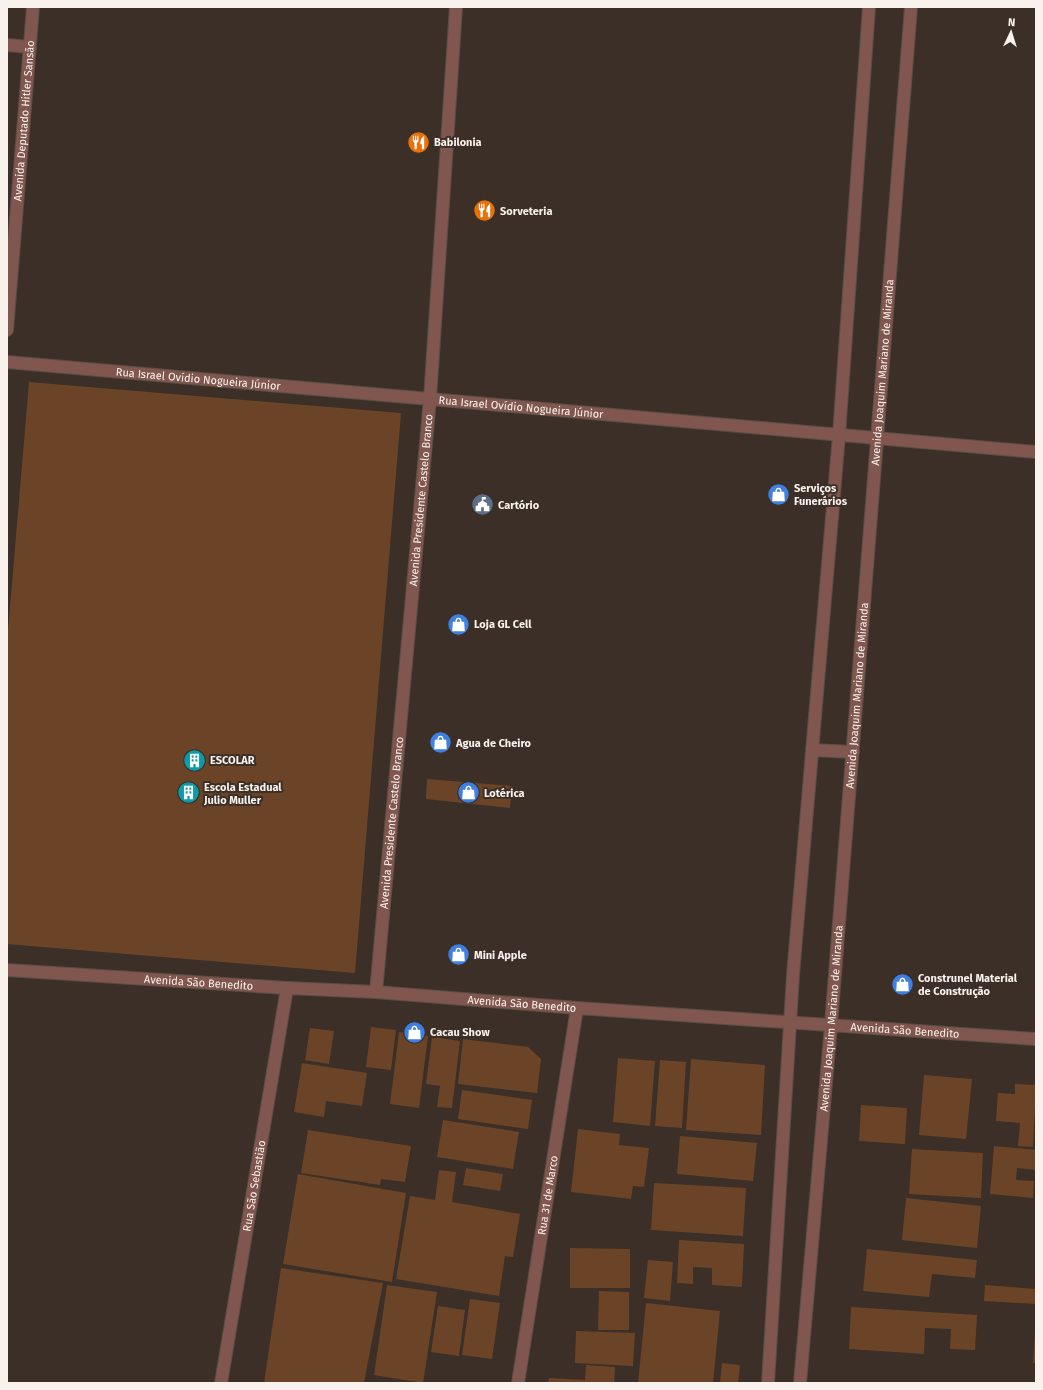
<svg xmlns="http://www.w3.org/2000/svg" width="1043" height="1390" viewBox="0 0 1043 1390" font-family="'Fira Sans',sans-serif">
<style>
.building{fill:#6b4428}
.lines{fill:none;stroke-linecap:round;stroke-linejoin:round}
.minor-casing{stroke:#594e46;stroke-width:14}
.tertiary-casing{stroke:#594e46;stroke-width:14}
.minor{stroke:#80564e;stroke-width:12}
.tertiary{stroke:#80564e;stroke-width:12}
.labels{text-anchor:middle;stroke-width:4;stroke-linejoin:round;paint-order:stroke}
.street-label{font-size:11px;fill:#f9f1eb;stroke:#3b2f27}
.poi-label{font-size:11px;font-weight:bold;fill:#f9f1eb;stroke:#3b2f27;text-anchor:start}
</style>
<rect width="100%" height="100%" fill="#3b2f27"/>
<!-- building -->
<path class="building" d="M 29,382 L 401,413 L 355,973 L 7,944 L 7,643 Z
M 427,779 L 512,786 L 510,808 L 426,799 Z
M 371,1027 L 396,1030 L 391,1070 L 366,1067 Z
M 310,1028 L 334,1031 L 329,1064 L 305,1060 Z
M 399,1032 L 428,1036 L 419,1108 L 390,1104 Z
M 432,1037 L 460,1041 L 452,1108 L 437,1107 L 440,1086 L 426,1084 Z
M 463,1039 L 528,1047 L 541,1059 L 537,1093 L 458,1084 Z
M 618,1058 L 655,1061 L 650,1126 L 613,1122 Z
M 691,1059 L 765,1065 L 761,1135 L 686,1130 Z
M 660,1060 L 686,1062 L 682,1128 L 655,1126 Z
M 302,1063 L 367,1073 L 362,1106 L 326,1101 L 324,1117 L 294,1112 Z
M 924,1075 L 972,1079 L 966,1139 L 919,1135 Z
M 1015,1084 L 1036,1085 L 1033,1147 L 1018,1146 L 1020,1123 L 996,1121 L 998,1093 L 1015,1094 Z
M 462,1090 L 532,1100 L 528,1129 L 458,1119 Z
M 861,1105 L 907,1108 L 905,1144 L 859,1141 Z
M 443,1120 L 519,1132 L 513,1169 L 437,1157 Z
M 578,1129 L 620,1134 L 619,1145 L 649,1148 L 644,1187 L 633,1186 L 631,1199 L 571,1192 Z
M 308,1130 L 411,1146 L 405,1182 L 381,1179 L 380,1185 L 301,1173 Z
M 680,1136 L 757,1143 L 753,1181 L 677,1174 Z
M 994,1146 L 1036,1150 L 1036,1170 L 1017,1168 L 1016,1180 L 1034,1181 L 1033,1198 L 990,1194 Z
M 912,1149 L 983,1153 L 981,1198 L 909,1194 Z
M 466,1168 L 503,1174 L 500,1191 L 463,1185 Z
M 439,1170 L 456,1172 L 452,1202 L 520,1214 L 513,1257 L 505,1256 L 499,1296 L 396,1279 L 410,1196 L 435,1200 Z
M 298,1174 L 406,1193 L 392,1282 L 283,1264 Z
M 654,1183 L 746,1188 L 743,1236 L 651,1230 Z
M 906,1198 L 981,1206 L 977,1248 L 902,1240 Z
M 679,1240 L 744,1244 L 742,1287 L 712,1285 L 712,1268 L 693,1267 L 693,1284 L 677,1283 Z
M 570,1248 L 630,1249 L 630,1288 L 570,1288 Z
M 867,1249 L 977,1260 L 975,1278 L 932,1274 L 929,1297 L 863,1291 Z
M 648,1260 L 673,1262 L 670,1301 L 644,1298 Z
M 281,1268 L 383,1283 L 364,1383 L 264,1383 Z
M 387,1285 L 437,1292 L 423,1383 L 374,1375 Z
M 985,1285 L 1036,1289 L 1036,1304 L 984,1301 Z
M 599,1291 L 629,1292 L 629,1330 L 598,1330 Z
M 470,1299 L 500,1303 L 492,1359 L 462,1355 Z
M 646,1303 L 720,1311 L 713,1383 L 638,1383 Z
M 438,1306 L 465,1310 L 459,1356 L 431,1352 Z
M 851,1307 L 977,1315 L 975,1350 L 950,1349 L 951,1329 L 925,1328 L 924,1354 L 849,1349 Z
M 576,1331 L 635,1333 L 633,1366 L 575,1363 Z
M 1035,1331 L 1036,1331 L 1036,1363 L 1033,1363 Z
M 722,1363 L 740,1365 L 738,1383 L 720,1383 Z
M 586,1365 L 615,1367 L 614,1383 L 548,1383 L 549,1378 L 585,1380 Z"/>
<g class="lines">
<defs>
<g id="minor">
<path d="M 7,45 L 30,47"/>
<path id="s1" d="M 7,330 L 33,7"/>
<path id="s2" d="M 7,362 L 1036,452"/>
<path id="s3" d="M 376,992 L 430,399 L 456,7"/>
<path id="s4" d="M 221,1383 L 287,988"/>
<path id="s5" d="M 518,1383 L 577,1008"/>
</g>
<g id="tertiary">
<path d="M 812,750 L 853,752"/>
<path id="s6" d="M 7,970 L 287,988 L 376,992 L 577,1008 L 1036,1039"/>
<path d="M 768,1383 L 793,975 L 839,435 L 869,7"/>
<path id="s7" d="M 800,1383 L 831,1025 L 911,7"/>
</g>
</defs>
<!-- minor casing -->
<use href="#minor" class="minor-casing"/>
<!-- tertiary casing -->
<use href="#tertiary" class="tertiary-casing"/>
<!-- minor -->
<use href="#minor" class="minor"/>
<!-- tertiary -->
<use href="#tertiary" class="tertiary"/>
</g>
<!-- icons -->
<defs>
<symbol id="restaurant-disc" viewBox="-11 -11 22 22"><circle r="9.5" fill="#e8710a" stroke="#3b2f27"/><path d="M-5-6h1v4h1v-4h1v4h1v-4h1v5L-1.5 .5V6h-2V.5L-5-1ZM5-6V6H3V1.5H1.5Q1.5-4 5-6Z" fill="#fff"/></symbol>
<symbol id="shop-disc" viewBox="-11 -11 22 22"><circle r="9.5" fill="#3f7fe0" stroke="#3b2f27"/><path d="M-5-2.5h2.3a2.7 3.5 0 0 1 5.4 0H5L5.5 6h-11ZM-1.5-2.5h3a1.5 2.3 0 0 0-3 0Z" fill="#fff"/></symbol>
<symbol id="civic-disc" viewBox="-11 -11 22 22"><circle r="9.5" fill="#5c6f8a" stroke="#3b2f27"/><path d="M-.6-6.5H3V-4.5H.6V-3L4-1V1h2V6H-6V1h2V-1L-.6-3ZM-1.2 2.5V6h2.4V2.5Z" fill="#fff"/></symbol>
<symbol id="building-disc" viewBox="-11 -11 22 22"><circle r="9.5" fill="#0f9aa8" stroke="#3b2f27"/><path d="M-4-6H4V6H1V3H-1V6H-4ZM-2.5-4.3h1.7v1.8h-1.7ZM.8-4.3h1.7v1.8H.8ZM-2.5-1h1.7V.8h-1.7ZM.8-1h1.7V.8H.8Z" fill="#fff"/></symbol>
</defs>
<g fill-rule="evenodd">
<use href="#restaurant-disc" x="406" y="130" width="25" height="25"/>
<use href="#restaurant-disc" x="472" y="198" width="25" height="25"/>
<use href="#shop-disc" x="766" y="482" width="25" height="25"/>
<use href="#civic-disc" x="470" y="492" width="25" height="25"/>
<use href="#shop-disc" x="446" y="612" width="25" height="25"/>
<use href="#shop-disc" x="428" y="730" width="25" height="25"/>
<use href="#building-disc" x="182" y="748" width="25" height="25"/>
<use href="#building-disc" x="176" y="780" width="25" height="25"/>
<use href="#shop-disc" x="456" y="780" width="25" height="25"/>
<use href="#shop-disc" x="446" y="942" width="25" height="25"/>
<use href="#shop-disc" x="890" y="972" width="25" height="25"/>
<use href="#shop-disc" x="402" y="1020" width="25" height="25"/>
</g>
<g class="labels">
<!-- street labels -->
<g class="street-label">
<text dy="4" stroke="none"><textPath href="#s1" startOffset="210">Avenida Deputado Hitler Sansão</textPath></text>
<text dy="4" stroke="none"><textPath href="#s7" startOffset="1014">Avenida Joaquim Mariano de Miranda</textPath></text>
<text dy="4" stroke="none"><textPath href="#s2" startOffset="192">Rua Israel Ovídio Nogueira Júnior</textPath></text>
<text dy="4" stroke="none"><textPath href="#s2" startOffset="516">Rua Israel Ovídio Nogueira Júnior</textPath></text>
<text dy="4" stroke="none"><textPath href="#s3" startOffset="494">Avenida Presidente Castelo Branco</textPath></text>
<text dy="4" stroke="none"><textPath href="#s7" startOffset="690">Avenida Joaquim Mariano de Miranda</textPath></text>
<text dy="4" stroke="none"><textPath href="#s3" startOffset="170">Avenida Presidente Castelo Branco</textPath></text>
<text dy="4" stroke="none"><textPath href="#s6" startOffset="192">Avenida São Benedito</textPath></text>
<text dy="4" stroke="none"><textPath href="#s6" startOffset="516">Avenida São Benedito</textPath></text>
<text dy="4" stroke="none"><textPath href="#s7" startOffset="366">Avenida Joaquim Mariano de Miranda</textPath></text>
<text dy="4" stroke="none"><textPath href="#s6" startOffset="900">Avenida São Benedito</textPath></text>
<text dy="4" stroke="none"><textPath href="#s4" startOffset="200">Rua São Sebastião</textPath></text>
<text dy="4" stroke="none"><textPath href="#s5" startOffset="190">Rua 31 de Marco</textPath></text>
</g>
<!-- poi labels -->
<g class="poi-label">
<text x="434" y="146">Babilonia</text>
<text x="500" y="215">Sorveteria</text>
<text x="794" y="492">Serviços<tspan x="794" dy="13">Funerários</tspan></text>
<text x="498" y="509">Cartório</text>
<text x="474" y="628">Loja GL Cell</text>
<text x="456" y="747">Agua de Cheiro</text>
<text x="210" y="764">ESCOLAR</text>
<text x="204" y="791">Escola Estadual<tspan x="204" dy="13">Julio Muller</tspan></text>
<text x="484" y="797">Lotérica</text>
<text x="474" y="959">Mini Apple</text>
<text x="918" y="982">Construnel Material<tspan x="918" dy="13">de Construção</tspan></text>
<text x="430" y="1036">Cacau Show</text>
</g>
</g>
<!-- border -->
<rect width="1043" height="1390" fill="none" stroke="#f9f1eb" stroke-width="16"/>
<!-- north arrow -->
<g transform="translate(1011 32) rotate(4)" stroke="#3b2f27" stroke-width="3" paint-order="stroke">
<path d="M0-3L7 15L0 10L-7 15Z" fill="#f9f1eb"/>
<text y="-6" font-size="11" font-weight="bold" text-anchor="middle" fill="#f9f1eb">N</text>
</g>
</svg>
